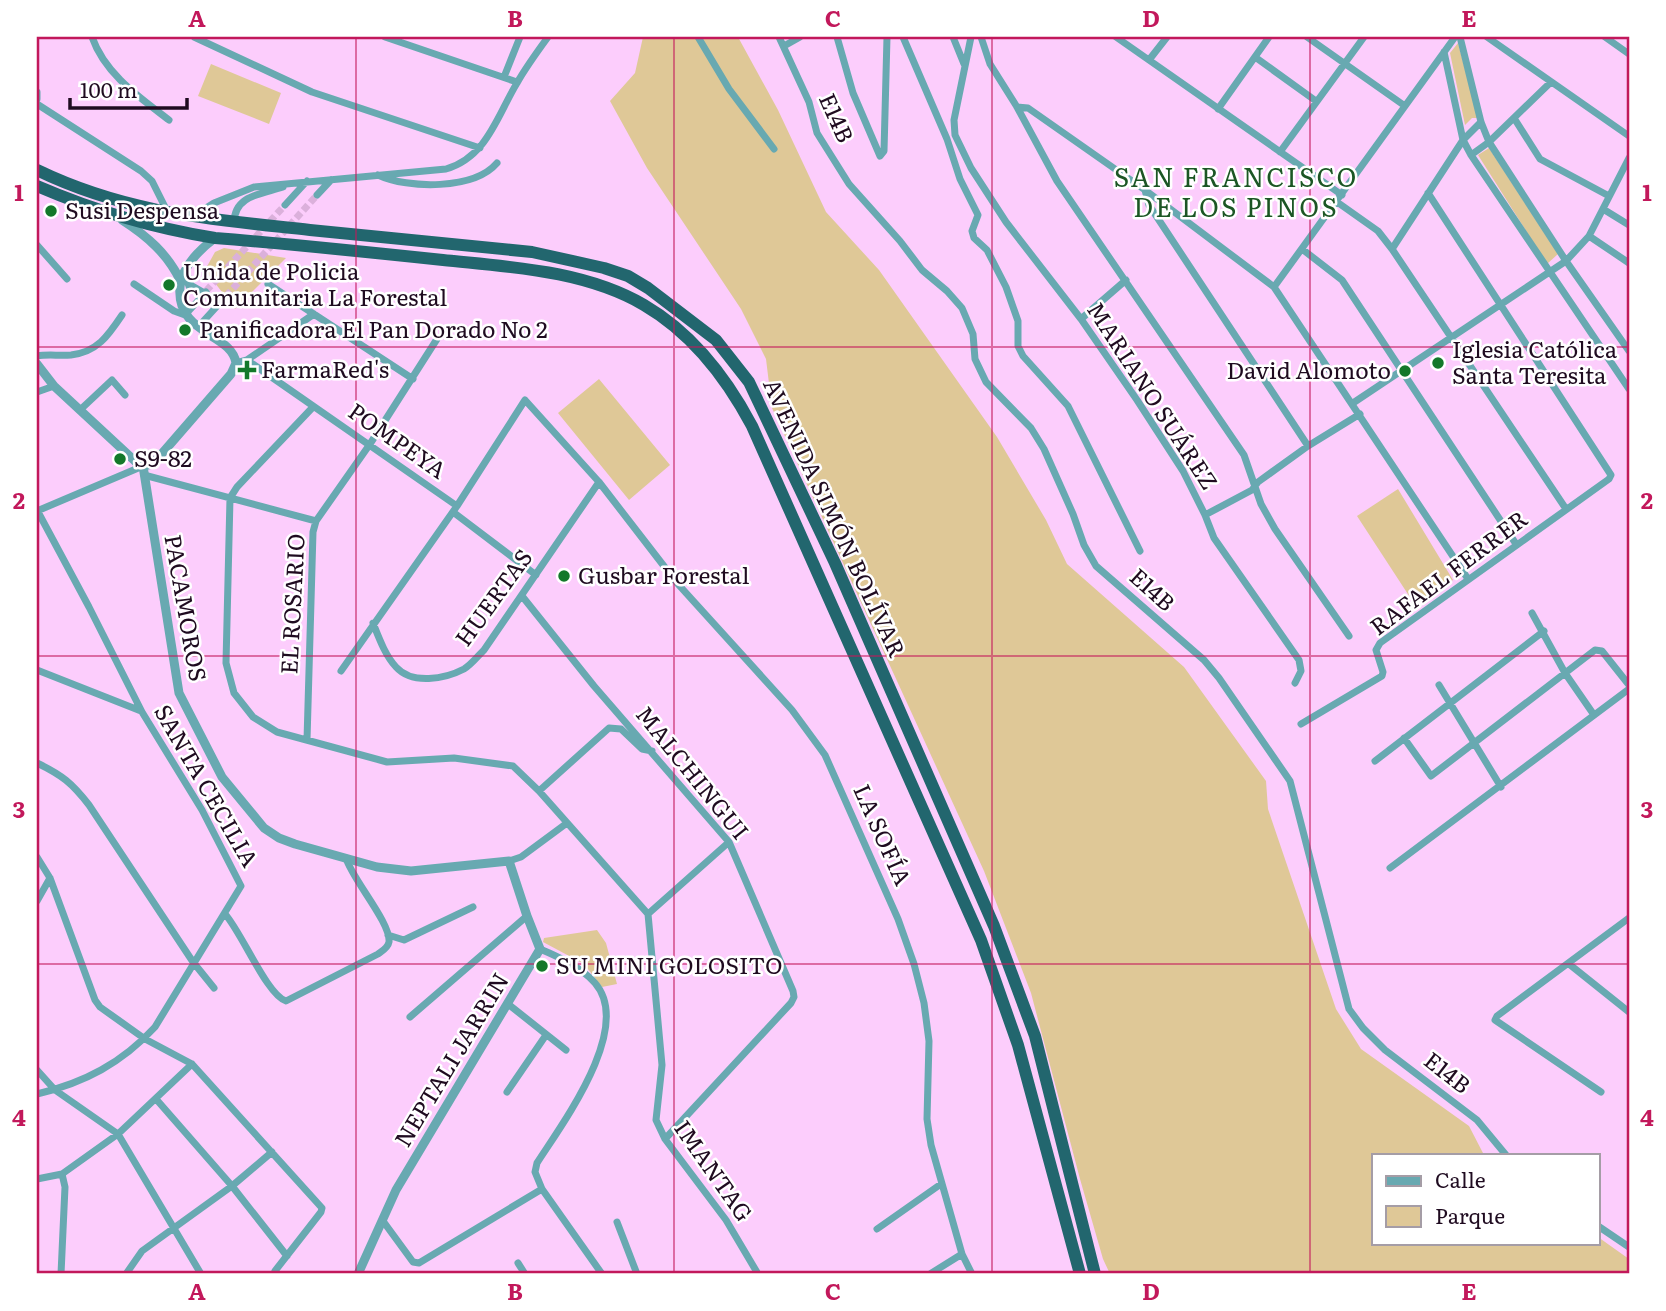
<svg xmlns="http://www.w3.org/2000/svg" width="1666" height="1311" viewBox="0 0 1666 1311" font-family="Literata,serif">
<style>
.green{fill:#dfc897}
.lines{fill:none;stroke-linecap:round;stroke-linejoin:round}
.minor-tunnel{stroke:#dbb0db;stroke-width:7;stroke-dasharray:7 3.5;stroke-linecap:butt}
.minor{stroke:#68a9b1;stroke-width:7}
.tertiary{stroke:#68a9b1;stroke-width:9}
.trunk{stroke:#22666e;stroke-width:12}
.grid{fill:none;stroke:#c2185b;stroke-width:2;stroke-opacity:0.55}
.poi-dot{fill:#13782a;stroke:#fff;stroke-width:2.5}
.labels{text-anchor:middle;stroke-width:5;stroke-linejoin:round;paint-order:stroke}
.street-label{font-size:23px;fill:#1f0b20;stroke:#fff}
.poi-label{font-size:23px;fill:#1f0b20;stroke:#fff;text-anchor:start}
.quarter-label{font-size:26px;letter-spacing:2px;fill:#1c5625;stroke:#fff}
.neatline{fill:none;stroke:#c2185b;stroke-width:2.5}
.grid-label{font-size:23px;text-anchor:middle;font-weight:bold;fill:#c2185b}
</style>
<rect width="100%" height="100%" fill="#fccdfc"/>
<!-- green -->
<path class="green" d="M 643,37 L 738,37 L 778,110 L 826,212 L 879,270 L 997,437 L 1046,520 L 1067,564 L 1184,667 L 1266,781 L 1268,809 L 1336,1009 L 1361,1049 L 1469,1126 L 1484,1155 L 1374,1155 L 1374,1243 L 1598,1243 L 1598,1237 L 1629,1259 L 1629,1274 L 1110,1274 L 1103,1259 L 1080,1179 L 1031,993 L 984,871 L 772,408 L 766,359 L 741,309 L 647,168 L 610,101 L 635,73 Z
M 1458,43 L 1478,118 L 1472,118 L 1465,125 L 1450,53 Z
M 211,64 L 281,93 L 269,124 L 198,96 Z
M 1489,148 L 1558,254 L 1547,264 L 1478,155 Z
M 224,248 L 286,258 L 235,309 L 205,270 L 215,252 Z
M 599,379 L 670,465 L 629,500 L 558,413 Z
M 1398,489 L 1453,580 L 1415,605 L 1357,516 Z
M 597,930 L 606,943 L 617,984 L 602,987 L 584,964 L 543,942 L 544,938 Z"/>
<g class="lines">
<!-- minor-tunnel -->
<path class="minor-tunnel" d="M 206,291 L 285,205
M 219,304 L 317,195"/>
<!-- minor -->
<path class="minor" d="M 92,37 C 105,74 139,97 169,120
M 194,37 L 312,92 L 480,148
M 385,37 L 517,82
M 698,37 L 729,89 L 774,149
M 779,37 L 809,102 L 817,133 L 849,184 L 900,241 L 922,270 L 947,291 L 962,308 L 973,334 L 975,359 L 986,382 L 1031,428 L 1044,449 L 1073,514 L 1084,545 L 1096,566 L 1204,660 L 1219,678 L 1290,781 L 1349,1009 L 1363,1028 L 1385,1050 L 1477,1120 L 1506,1155
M 837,37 L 853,93 L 880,156 L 884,151 L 887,37
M 903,37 L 947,139 L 960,179 L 978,215 L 972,231 L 974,238 L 987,250 L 1006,287 L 1018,321 L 1018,346 L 1023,356 L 1068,406 L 1140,551
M 953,37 L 964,64
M 971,37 L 954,120 L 955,135 L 971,168 L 1006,222 L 1081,319 L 1137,400 L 1183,471 L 1205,515 L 1214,538 L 1299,660 L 1301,671 L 1295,683
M 981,37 L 990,64 L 1017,107 L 1057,181 L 1244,455 L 1261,504 L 1275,529 L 1349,636
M 1116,37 L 1342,195
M 1307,37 L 1405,106
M 1460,37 L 1481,122 L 1489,142 L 1566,261 L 1629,351
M 1487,37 L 1629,136
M 1605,37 L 1629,54
M 784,46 L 800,37
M 1444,52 L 1463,140 L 1471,155 L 1629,389
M 1255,57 L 1316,101
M 1149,60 L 1167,37
M 504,77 L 520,37
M 37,92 L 37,99
M 37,104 L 141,171 L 152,181 L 168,213
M 1017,107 L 1028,108 L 1145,190 L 1274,287 L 1468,579
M 1218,109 L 1269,37
M 1514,118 L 1540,159 L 1609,196
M 1280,152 L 1364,37
M 1471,155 L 1489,142 L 1551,82
M 378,175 C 408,189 474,190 497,163
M 1145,190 L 1149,205 L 1308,446
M 317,195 L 331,180
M 1337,202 L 1378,231 L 1392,249 L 1566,509
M 285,205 L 307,181
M 1603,209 L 1629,225
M 192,217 L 214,203 L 254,187 L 446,169 C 487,157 497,116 517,83 C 526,67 537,52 548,37
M 234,223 C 234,195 262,194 283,187
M 1589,236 L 1629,263
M 37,245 L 67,279
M 1302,249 L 1342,280 L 1516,544
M 1392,249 L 1463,140 L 1481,122
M 134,284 L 174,311 L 185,315 L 206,292
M 268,284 L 413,379
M 1274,287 L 1455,37
M 1081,319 L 1126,280
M 198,327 L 219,304
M 37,356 C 48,354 59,356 71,355 C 97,352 108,336 122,315
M 247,360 L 457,506
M 236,363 L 247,360 L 314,314
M 37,392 L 54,386
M 1353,403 L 1566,261 L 1589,236 L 1629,158
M 313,407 L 237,487 L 230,498 L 226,663 L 234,693 L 253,717 L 277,732 L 387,762 L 454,758 L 513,766 L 539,791 L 648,914 L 662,1065 L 656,1120 L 665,1139 L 726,1220 L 758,1274
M 80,410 L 112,380 L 125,395
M 144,475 L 316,521
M 37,510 L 89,607 L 142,712 L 202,810 L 241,886 L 155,1027 C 122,1063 84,1083 37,1094
M 37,511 L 143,466
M 453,512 L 536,575
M 1205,515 L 1252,490 L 1258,482 L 1308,446 L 1360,414
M 522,596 L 594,686 L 729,842 L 793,991 L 794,997 L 791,1003 L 665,1139
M 1532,613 L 1565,673 L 1594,715
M 373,623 C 379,638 385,655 396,667 C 412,685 445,679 464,669 C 471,665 477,657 484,650 L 599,482
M 37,670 L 141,711
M 341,671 L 457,506 L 525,400 L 599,482 L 677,583 L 792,710 L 825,755 L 898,919 L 914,964 L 924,1003 L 929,1041 L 927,1119 L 931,1145 L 962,1254 L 972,1274
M 1439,685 L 1501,787
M 1301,724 L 1382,676 L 1383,672 L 1376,650 L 1380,643 L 1609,479 L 1611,475 L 1428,193
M 1404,738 L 1431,776 L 1595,650 L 1602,651 L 1629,685
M 307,740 L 313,532 L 316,521 L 370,444 L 437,339
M 1375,761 L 1544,631
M 37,763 C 62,775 72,783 89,805 L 193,962 L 214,988
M 539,791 L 609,728 L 621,729 L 642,749 L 652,751
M 37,857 L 50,878 L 95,1000 L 100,1007 L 145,1039 L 192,1064 L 322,1208 L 321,1212 L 275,1271
M 509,861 L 521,857 L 567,823
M 1390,868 L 1629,689
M 37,901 L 50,878
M 225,914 C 242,933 267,995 286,1001 L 378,954 C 382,951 388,948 389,942 C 391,923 352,879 346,858
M 648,914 L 729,842
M 388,935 L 404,940 L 473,907
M 540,949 C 559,957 581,967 595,983 C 634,1028 562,1124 537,1163 L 535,1172 L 542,1189 L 602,1274
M 1569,964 L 1629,1012
M 508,1004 L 566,1050
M 410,1017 L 527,916
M 37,1070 L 55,1090 L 118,1134 L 201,1274
M 507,1092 L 546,1035
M 1601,1092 L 1495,1020 L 1497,1016 L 1629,918
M 156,1099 L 232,1186 L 287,1256
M 37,1179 L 62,1174 L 118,1134 L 192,1064
M 383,1221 L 413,1262 L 419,1263 L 542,1189
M 617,1222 L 637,1274
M 1598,1226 L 1629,1247
M 877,1229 L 941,1184
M 518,1263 L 525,1274
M 61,1274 L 65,1187 L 62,1174
M 126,1274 L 142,1251 L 232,1186 L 272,1152
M 930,1274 L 962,1254"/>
<!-- tertiary -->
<path class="tertiary" d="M 122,220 C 147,236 168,254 181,282
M 185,271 L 190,286 L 204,294
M 37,364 L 54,386 L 136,462 L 143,466
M 143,466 L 179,693 L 222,777 L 264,828 L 279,838 L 295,844 L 377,867 L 411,871 L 509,861 L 527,916 L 540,949 L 396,1190 L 358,1274
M 143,466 L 152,464 L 159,457 L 231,374 L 236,363 C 232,333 176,335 180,287 C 182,266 199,250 215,238"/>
<!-- trunk -->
<path class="trunk" d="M 37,170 C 128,214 211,219 310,230 C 384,237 458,244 532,252 L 604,268 L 628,276 L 648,288 L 716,340 L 749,382 L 835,563 L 994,926 L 1035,1036 L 1095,1274
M 37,186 C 95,211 153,228 215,238 C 291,244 367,252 443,260 C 509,267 584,270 644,305 C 692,333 726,377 752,426 L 981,940 L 1018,1045 L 1080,1274"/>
</g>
<!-- grid -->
<path class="grid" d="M 356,37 L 356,1274M 674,37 L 674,1274M 992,37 L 992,1274M 1310,37 L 1310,1274M 37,347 L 1629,347M 37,656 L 1629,656M 37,964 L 1629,964"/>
<!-- markers -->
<g class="poi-dot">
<circle cx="51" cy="211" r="7"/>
<circle cx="169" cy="285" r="7"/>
<circle cx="185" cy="330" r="7"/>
<circle cx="1438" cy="363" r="7"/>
<path d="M243.5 359.5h7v7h7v7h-7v7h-7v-7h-7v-7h7z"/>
<circle cx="1405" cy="371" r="7"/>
<circle cx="120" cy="459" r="7"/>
<circle cx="564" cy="576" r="7"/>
<circle cx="542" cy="966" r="7"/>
</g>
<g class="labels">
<!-- street labels -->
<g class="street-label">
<text transform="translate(836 118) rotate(66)" y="8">E14B</text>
<text transform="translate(1152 396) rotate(57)" y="8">MARIANO SUÁREZ</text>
<text transform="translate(397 441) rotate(35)" y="8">POMPEYA</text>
<text transform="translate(834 518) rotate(65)" y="8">AVENIDA SIMÓN BOLÍVAR</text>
<text transform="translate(1449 573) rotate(-37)" y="8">RAFAEL FERRER</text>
<text transform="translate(1152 590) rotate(42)" y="8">E14B</text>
<text transform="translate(494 598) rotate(-54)" y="8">HUERTAS</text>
<text transform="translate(293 604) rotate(-87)" y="8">EL ROSARIO</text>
<text transform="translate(185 608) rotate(80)" y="8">PACAMOROS</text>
<text transform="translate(692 773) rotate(51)" y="8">MALCHINGUI</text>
<text transform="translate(206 786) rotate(60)" y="8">SANTA CECILIA</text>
<text transform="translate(882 835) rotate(66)" y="8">LA SOFÍA</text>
<text transform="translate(452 1060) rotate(-59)" y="8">NEPTALI JARRIN</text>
<text transform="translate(1447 1073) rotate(38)" y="8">E14B</text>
<text transform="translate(713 1171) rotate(55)" y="8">IMANTAG</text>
</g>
<!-- poi labels -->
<g class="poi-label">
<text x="65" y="219">Susi Despensa</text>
<text x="183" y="280">Unida de Policia<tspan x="183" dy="26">Comunitaria La Forestal</tspan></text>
<text x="199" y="338">Panificadora El Pan Dorado No 2</text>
<text x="1452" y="358">Iglesia Católica<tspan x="1452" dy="26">Santa Teresita</tspan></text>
<text x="261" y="378">FarmaRed's</text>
<text x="1391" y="379" text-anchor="end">David Alomoto</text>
<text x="134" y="467">S9-82</text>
<text x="578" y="584">Gusbar Forestal</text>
<text x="556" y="974">SU MINI GOLOSITO</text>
</g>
<!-- quarter labels -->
<g class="quarter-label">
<text x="1236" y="187">SAN FRANCISCO<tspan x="1236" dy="30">DE LOS PINOS</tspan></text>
</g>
</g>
<!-- border -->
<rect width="1666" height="1311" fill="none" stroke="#ffffff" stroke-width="77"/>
<!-- legend -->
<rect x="1372" y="1154" width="228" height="91" fill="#ffffff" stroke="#a59da6" stroke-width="2"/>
<rect x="1386" y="1176" width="35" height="10" fill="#68a9b1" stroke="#a59da6" stroke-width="2"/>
<text x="1435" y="1188" font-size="21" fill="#1f0b20">Calle</text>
<rect x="1386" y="1206" width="35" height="21" fill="#dfc897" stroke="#a59da6" stroke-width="2"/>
<text x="1435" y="1224" font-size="21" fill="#1f0b20">Parque</text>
<!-- scale -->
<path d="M70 98v10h117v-10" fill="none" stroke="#1f0b20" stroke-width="3.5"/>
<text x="80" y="98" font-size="21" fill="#1f0b20" stroke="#ffffff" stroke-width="5" paint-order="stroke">100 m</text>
<rect x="38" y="38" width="1590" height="1234" class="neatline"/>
<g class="grid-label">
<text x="197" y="27">A</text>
<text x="515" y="27">B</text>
<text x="833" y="27">C</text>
<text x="1151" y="27">D</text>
<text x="1469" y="27">E</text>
<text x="19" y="201">1</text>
<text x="1647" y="201">1</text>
<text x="19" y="509">2</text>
<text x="1647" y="509">2</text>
<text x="19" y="818">3</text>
<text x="1647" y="818">3</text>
<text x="19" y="1126">4</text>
<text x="1647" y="1126">4</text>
<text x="197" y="1300">A</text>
<text x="515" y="1300">B</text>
<text x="833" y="1300">C</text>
<text x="1151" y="1300">D</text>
<text x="1469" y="1300">E</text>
</g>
</svg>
